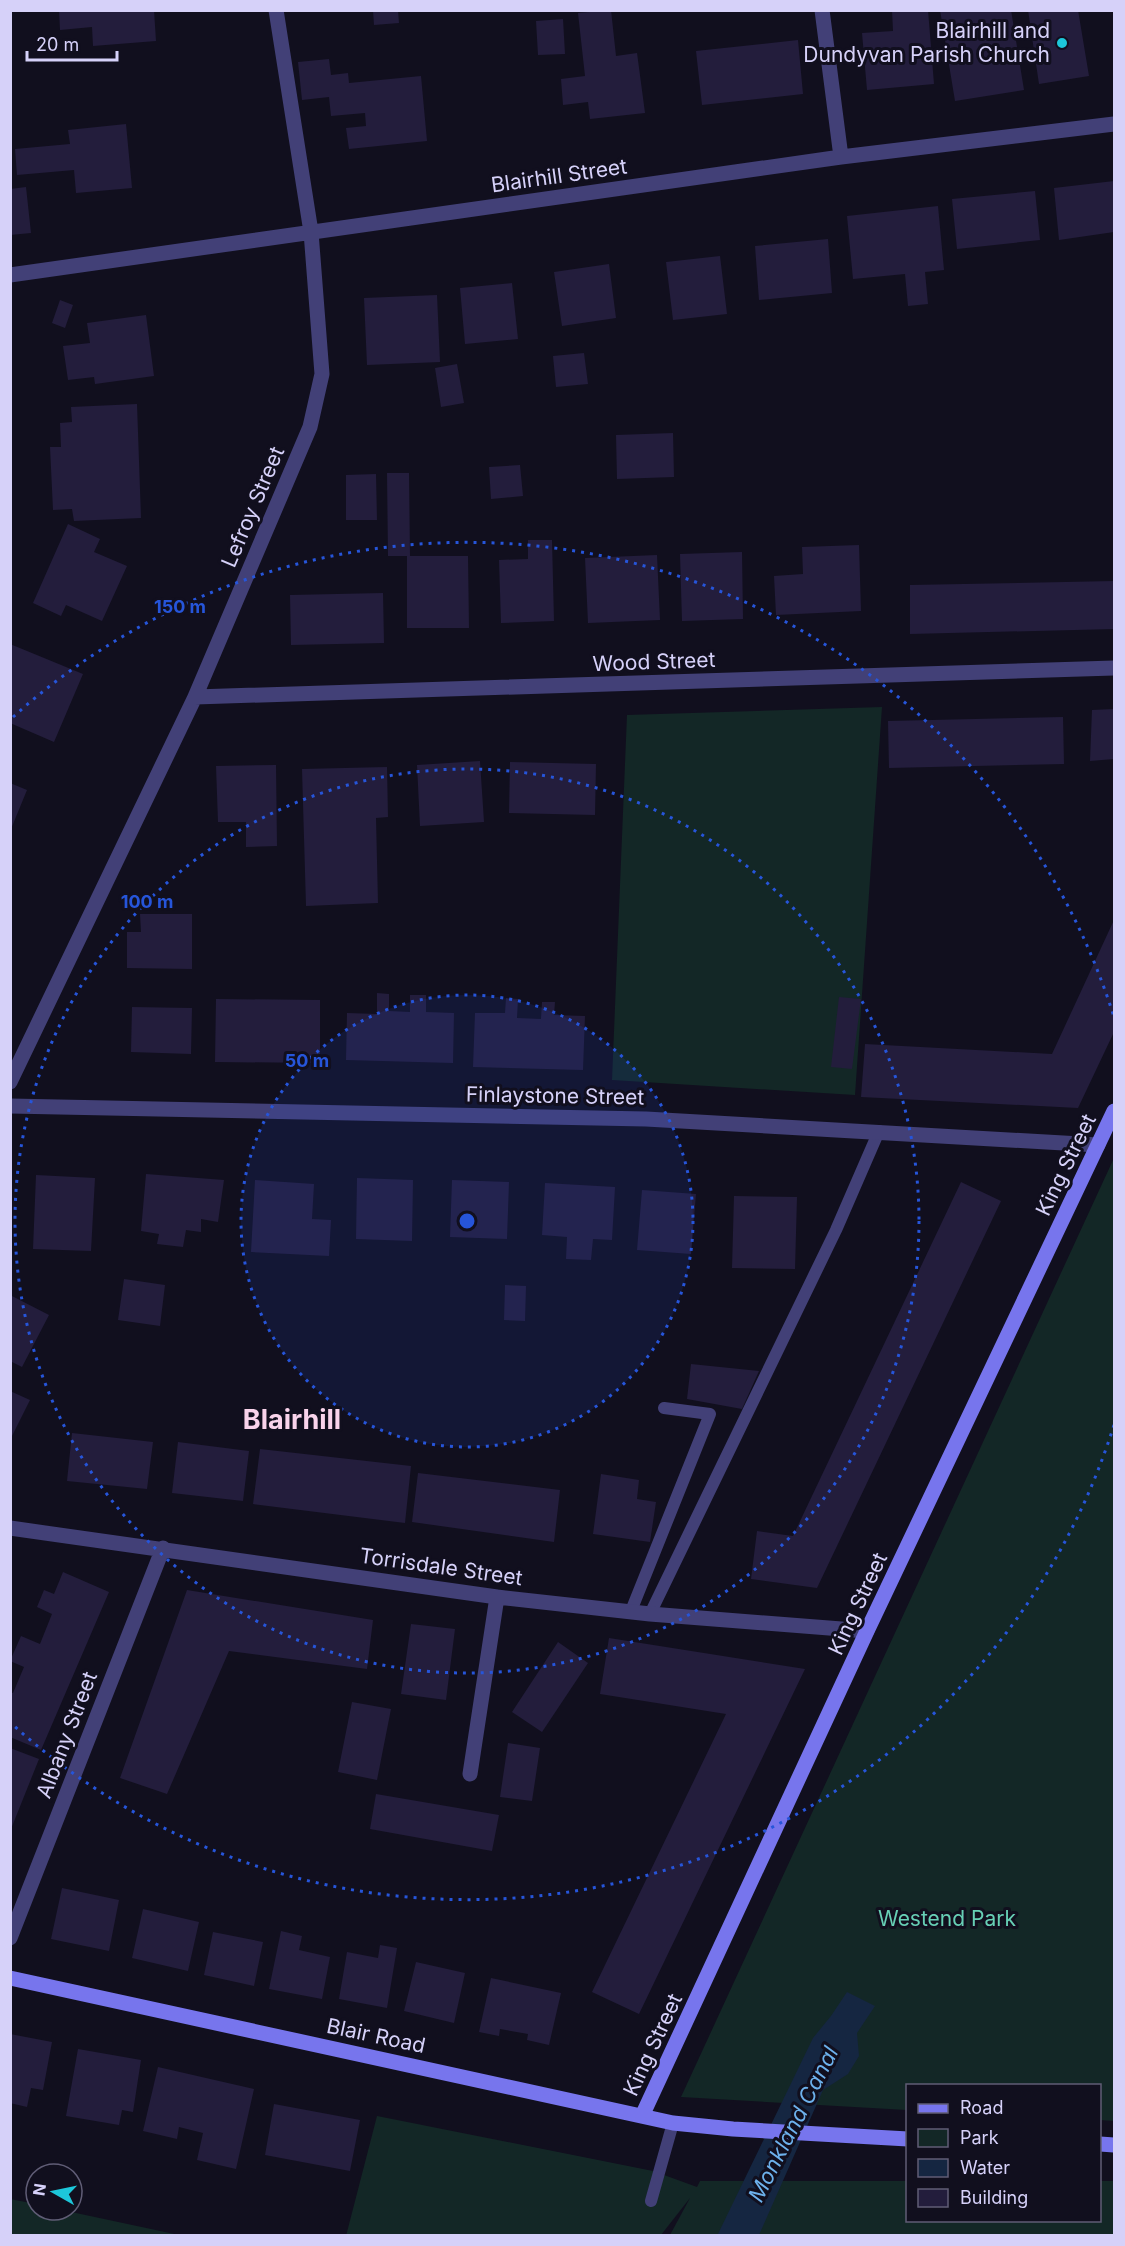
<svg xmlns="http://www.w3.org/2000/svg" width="1125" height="2246" viewBox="0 0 1125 2246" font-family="Inter,sans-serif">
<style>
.green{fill:#132726}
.water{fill:#152641}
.building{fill:#231d3c}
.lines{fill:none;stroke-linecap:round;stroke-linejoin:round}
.lane{stroke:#424077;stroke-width:12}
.street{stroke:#424077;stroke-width:15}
.secondary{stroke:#7775ed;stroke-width:15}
.ring{fill:none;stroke:#2655da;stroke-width:3;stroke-dasharray:3 6}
.poi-dot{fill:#1dc7da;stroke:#110f1e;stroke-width:2}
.labels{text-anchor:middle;stroke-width:6;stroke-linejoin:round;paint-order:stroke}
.poi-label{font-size:21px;fill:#d6d1f9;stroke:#110f1e;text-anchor:end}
.street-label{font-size:21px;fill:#d6d1f9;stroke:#110f1e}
.park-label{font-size:21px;fill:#67cfb5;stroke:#110f1e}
.water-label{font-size:22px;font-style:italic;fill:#6db1ec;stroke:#110f1e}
.district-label{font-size:27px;font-weight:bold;fill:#f9d3eb;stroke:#110f1e}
.centre{fill:#2655da;stroke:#110f1e;stroke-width:3}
.ring-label{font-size:18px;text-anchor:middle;font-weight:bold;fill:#2655da;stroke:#110f1e;stroke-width:6;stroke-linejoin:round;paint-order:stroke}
</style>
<rect width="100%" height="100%" fill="#110f1e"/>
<!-- green -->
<path class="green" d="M 882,707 L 855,1095 L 612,1080 L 627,715 Z
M 1114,1158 L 1114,2121 L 1100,2120 L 1100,2086 L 908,2086 L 907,2110 L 681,2097 Z
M 377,2116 L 653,2171 L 697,2187 L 700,2181 L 907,2181 L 908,2220 L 1100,2220 L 1100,2181 L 1114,2181 L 1114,2235 L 670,2235 L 690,2198 L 661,2235 L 346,2236 Z
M 10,2199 L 36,2204 L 36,2210 L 62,2210 L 179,2235 L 11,2235 Z"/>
<!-- water -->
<path class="water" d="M 847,1992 L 875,2006 L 857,2033 L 859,2056 L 848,2074 L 823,2090 L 759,2235 L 717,2236 L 813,2038 L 831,2016 Z"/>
<!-- building -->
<path class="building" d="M 59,10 L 154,10 L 156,41 L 93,46 L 92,27 L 60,30 Z
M 373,10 L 398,10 L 399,23 L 374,25 Z
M 611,10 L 616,56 L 637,53 L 645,113 L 590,119 L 588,102 L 563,105 L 561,79 L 585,76 L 578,13 Z
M 892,10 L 928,10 L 934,84 L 867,90 L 862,33 L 893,31 Z
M 940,10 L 1011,10 L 1024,90 L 955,101 Z
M 1028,10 L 1078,10 L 1089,76 L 1039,84 Z
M 563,19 L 565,54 L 538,55 L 536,21 Z
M 798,40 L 803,94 L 702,105 L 696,51 Z
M 329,59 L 331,75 L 348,73 L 349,83 L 421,76 L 427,141 L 349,149 L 346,128 L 366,126 L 365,113 L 331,116 L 329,97 L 302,100 L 298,62 Z
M 126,124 L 132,188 L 76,193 L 74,170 L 17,175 L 15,149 L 70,144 L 68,130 Z
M 1114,181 L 1114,232 L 1059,240 L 1054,188 Z
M 26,187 L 31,233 L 10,235 L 10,189 Z
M 1035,191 L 1040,240 L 957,249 L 952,199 Z
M 938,206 L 944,270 L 925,272 L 928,304 L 908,306 L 905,274 L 853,279 L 847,216 Z
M 828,239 L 832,293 L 759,300 L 755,246 Z
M 720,256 L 727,314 L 673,320 L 666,262 Z
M 609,264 L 616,318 L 562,326 L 554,272 Z
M 512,283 L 518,339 L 465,344 L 460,288 Z
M 437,295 L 440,362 L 367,365 L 364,298 Z
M 60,300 L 73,305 L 65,328 L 52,323 Z
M 146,315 L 154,376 L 95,384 L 94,377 L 68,380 L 63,346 L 90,343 L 87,323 Z
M 584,353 L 588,384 L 556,387 L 553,356 Z
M 457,364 L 464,403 L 441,407 L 435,368 Z
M 137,404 L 141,518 L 74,521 L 72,509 L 53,510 L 50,447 L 61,447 L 60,423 L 72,422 L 71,407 Z
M 673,433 L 674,477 L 617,479 L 616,435 Z
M 520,465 L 523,496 L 491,499 L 489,467 Z
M 387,473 L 409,473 L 410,556 L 468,556 L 469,628 L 407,628 L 407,556 L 388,556 Z
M 376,474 L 377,520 L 346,520 L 346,475 Z
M 68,524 L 100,539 L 94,552 L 127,566 L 102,621 L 66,605 L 61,616 L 33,603 Z
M 528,540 L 552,540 L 554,621 L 501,623 L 499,560 L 528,559 Z
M 859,545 L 861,611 L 776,615 L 774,576 L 803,574 L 802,547 Z
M 742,552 L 743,619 L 682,621 L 680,554 Z
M 657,555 L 660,620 L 588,623 L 585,558 Z
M 1114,581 L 1114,629 L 910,634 L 910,585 Z
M 383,593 L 384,643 L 291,645 L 290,595 Z
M 10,644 L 83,674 L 54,742 L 10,723 Z
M 1114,709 L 1114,759 L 1090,761 L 1092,710 Z
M 1063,717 L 1064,764 L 889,768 L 888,721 Z
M 480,761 L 484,822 L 420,826 L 417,765 Z
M 510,762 L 596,764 L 595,815 L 509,813 Z
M 276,765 L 277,846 L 246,847 L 246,822 L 218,822 L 216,766 Z
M 387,767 L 388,817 L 376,818 L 378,903 L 306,906 L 302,769 Z
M 10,783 L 27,790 L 11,829 L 10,829 Z
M 140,914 L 192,914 L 192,969 L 127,968 L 127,932 L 141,932 Z
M 1114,920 L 1114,1032 L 1078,1108 L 861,1097 L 865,1044 L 1052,1054 Z
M 377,993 L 389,994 L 389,1011 L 410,1012 L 410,995 L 426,995 L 426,1012 L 454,1013 L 453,1063 L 346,1060 L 347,1013 L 377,1014 Z
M 839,997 L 861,999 L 852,1069 L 831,1067 Z
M 506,998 L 518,999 L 517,1018 L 541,1019 L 542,1002 L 555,1002 L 554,1015 L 585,1016 L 583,1070 L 473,1067 L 475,1013 L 505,1013 Z
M 216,999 L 320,1000 L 320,1063 L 215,1062 Z
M 132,1007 L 192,1008 L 191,1054 L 131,1052 Z
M 146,1174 L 224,1180 L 218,1222 L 201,1219 L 201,1232 L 186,1230 L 183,1247 L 157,1244 L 159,1234 L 141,1231 Z
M 36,1175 L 95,1178 L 91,1251 L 33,1249 Z
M 357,1178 L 413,1180 L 412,1241 L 356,1239 Z
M 255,1180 L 314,1184 L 312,1219 L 331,1220 L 329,1256 L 251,1252 Z
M 452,1180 L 509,1182 L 507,1239 L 450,1237 Z
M 961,1182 L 1001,1201 L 817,1588 L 751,1579 L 757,1531 L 793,1536 Z
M 545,1183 L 615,1187 L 612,1240 L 593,1239 L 591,1260 L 566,1259 L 567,1237 L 542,1235 Z
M 642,1190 L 696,1194 L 691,1254 L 637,1250 Z
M 734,1196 L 797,1197 L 795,1269 L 732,1268 Z
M 124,1279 L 165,1285 L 160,1326 L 118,1320 Z
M 505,1285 L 526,1286 L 525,1321 L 504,1320 Z
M 10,1295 L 49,1315 L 22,1367 L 10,1361 Z
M 691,1364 L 759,1371 L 742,1409 L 687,1399 Z
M 10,1391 L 30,1400 L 10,1440 Z
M 72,1433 L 153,1442 L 147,1489 L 67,1481 Z
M 178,1442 L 249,1451 L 243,1501 L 172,1493 Z
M 260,1449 L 411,1466 L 405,1523 L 253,1504 Z
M 418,1473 L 560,1490 L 554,1542 L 412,1522 Z
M 601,1474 L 639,1480 L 637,1499 L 656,1502 L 650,1542 L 593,1534 Z
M 63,1572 L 109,1592 L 41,1750 L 10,1737 L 10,1692 L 13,1693 L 24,1667 L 10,1661 L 21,1636 L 40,1644 L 52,1614 L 37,1607 L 44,1590 L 54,1594 Z
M 187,1590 L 373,1620 L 367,1669 L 229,1651 L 167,1794 L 120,1778 Z
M 411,1624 L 455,1629 L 446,1700 L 401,1694 Z
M 609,1638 L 805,1669 L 639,2014 L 592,1992 L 726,1714 L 600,1694 Z
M 558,1642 L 588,1663 L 542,1732 L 512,1712 Z
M 352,1702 L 391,1709 L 377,1780 L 338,1772 Z
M 508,1743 L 540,1748 L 532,1801 L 500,1797 Z
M 10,1748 L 39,1759 L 11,1829 L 10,1829 Z
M 376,1794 L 499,1815 L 492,1851 L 370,1829 Z
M 62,1888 L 119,1900 L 109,1951 L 51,1939 Z
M 143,1909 L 199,1922 L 188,1971 L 132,1958 Z
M 281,1931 L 302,1936 L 299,1950 L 330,1957 L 322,1999 L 269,1989 Z
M 213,1932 L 263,1942 L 254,1986 L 204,1975 Z
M 380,1945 L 397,1948 L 387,2008 L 339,1999 L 347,1952 L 378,1958 Z
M 416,1962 L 465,1973 L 454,2023 L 404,2011 Z
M 491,1978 L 561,1993 L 549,2045 L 527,2040 L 528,2034 L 500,2029 L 499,2036 L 479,2032 Z
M 10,2034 L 52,2042 L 43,2090 L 31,2088 L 27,2107 L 10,2103 Z
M 78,2049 L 141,2060 L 133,2112 L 122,2110 L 119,2125 L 66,2116 Z
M 158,2067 L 254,2089 L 236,2169 L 197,2160 L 203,2133 L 179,2127 L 177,2139 L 143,2131 Z
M 274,2104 L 360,2120 L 350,2171 L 265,2155 Z"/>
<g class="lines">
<!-- lane -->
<path class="lane" d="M 631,1611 L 710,1414 L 664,1408
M 650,1614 L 836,1230 L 879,1131
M 651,2201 L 673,2123"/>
<!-- street -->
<path class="street" d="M 822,10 L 841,157
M 10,275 L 841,157 L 1114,124
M 195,697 L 1114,668
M 10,1082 L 195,697 L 310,427 L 322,374 L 311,232 L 276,10
M 10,1106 L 646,1119 L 1098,1145
M 10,1528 L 497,1597 L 650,1614 L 867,1631
M 470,1774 L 497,1597
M 10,1938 L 163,1548"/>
<!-- secondary -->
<path class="secondary" d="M 10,1978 L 673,2123 L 733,2129 L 908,2139
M 642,2116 L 867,1631 L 1114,1111
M 1100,2144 L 1114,2145"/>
</g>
<!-- distance rings -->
<circle cx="467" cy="1221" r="226" fill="#2655da" fill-opacity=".12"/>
<g class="ring">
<circle cx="467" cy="1221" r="226"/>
<circle cx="467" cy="1221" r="452"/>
<path d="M1114 1425A678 678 0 0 1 13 1725M13 717A678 678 0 0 1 1114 1017"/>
</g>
<!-- markers -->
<circle class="poi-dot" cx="1062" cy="43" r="6"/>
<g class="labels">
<!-- poi labels -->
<g class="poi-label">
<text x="1050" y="38">Blairhill and<tspan x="1050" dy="24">Dundyvan Parish Church</tspan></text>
</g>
<!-- street labels -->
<g class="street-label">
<text transform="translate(559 176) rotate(-8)" y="7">Blairhill Street</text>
<text transform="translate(253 507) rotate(-67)" y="7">Lefroy Street</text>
<text transform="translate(654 662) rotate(-2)" y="7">Wood Street</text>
<text transform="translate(555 1096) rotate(1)" y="7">Finlaystone Street</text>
<text transform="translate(1066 1165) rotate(-64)" y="7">King Street</text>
<text transform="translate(441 1567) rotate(8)" y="7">Torrisdale Street</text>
<text transform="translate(858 1604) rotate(-65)" y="7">King Street</text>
<text transform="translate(67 1735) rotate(-69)" y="7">Albany Street</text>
<text transform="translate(376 2036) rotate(12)" y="7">Blair Road</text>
<text transform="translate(653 2045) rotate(-65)" y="7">King Street</text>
</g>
<!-- park labels -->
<g class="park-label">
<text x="947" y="1926">Westend Park</text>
</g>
<!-- water labels -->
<g class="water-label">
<text transform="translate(793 2124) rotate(-63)" y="8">Monkland Canal</text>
</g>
<!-- district labels -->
<g class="district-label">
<text x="292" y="1429">Blairhill</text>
</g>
</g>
<circle cx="467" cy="1221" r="9" class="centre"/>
<g class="ring-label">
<text x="180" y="613">150 m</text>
<text x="147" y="908">100 m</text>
<text x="307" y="1067">50 m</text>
</g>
<!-- border -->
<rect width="1125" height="2246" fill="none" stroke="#d6d1f9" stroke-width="24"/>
<!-- legend -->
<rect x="906" y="2084" width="195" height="138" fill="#110f1e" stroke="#605d76" stroke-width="1.5"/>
<rect x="918" y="2104" width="30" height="9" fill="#7775ed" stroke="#605d76" stroke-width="1.5"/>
<text x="960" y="2114" font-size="18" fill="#d6d1f9">Road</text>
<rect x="918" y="2129" width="30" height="18" fill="#132726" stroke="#605d76" stroke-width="1.5"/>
<text x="960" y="2144" font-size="18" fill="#d6d1f9">Park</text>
<rect x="918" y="2159" width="30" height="18" fill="#152641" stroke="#605d76" stroke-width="1.5"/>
<text x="960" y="2174" font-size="18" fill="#d6d1f9">Water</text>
<rect x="918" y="2189" width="30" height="18" fill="#231d3c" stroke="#605d76" stroke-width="1.5"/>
<text x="960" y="2204" font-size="18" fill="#d6d1f9">Building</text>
<!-- north arrow -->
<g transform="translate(54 2192) rotate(279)"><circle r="28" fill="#110f1e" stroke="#605d76" stroke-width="1.5"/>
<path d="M0-4.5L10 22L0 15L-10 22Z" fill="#1dc7da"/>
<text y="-9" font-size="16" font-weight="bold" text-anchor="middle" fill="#d6d1f9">N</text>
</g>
<!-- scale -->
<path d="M27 51v9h90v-9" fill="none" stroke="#d6d1f9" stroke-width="3"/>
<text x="36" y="51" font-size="18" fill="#d6d1f9" stroke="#110f1e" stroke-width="4.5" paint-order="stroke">20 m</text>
</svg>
